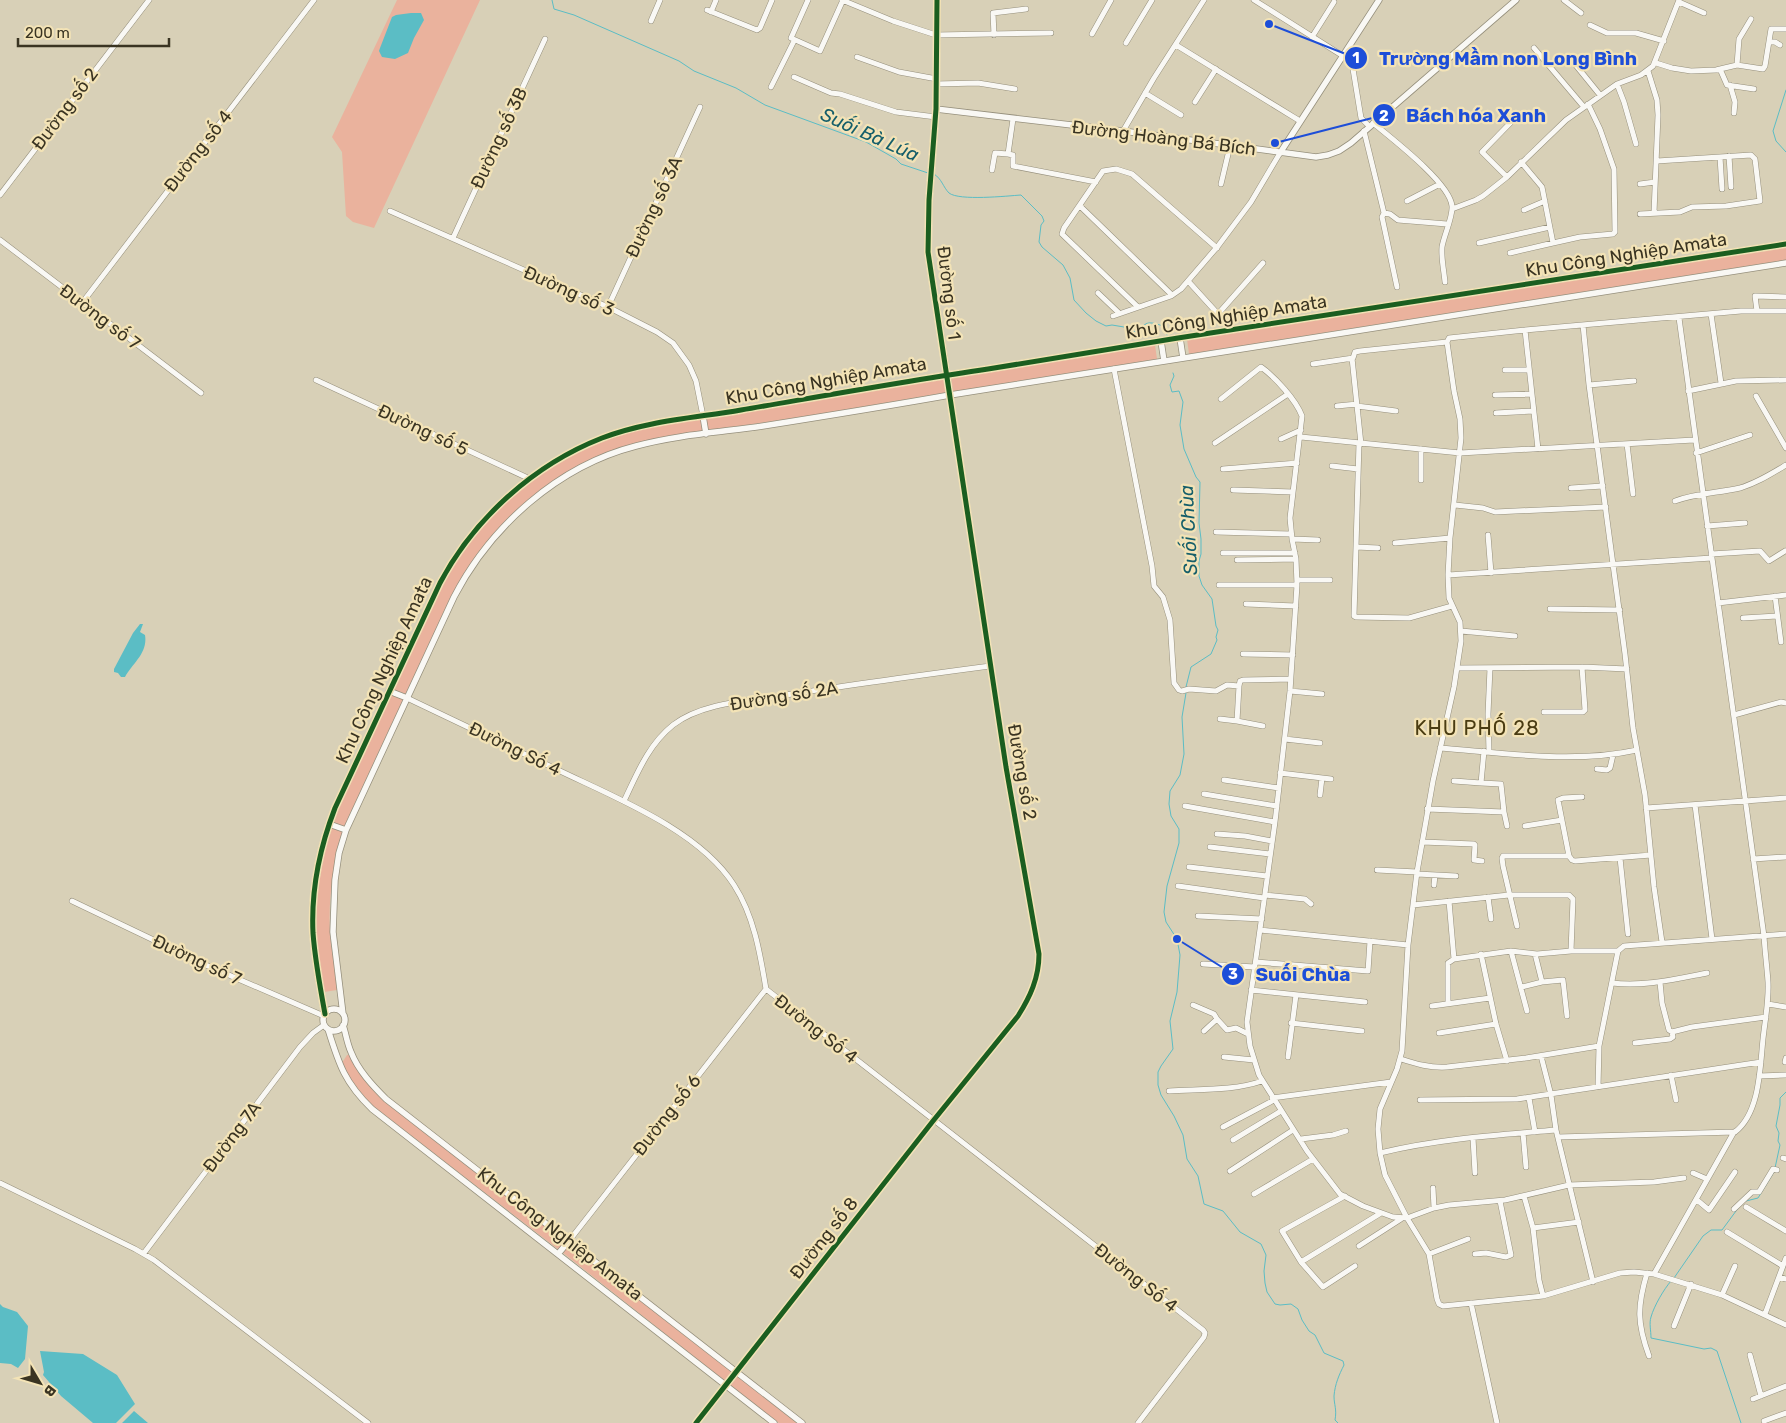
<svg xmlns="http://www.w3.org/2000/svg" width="1786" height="1423" viewBox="0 0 1786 1423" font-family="Rubik,sans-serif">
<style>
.green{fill:#eab29d}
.water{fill:#5bbdc5}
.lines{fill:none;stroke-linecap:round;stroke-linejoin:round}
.stream{stroke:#5bbdc5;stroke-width:1}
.minor-casing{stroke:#958f7c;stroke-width:6}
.tertiary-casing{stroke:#958f7c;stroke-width:7}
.minor{stroke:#f9f8f4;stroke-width:5}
.tertiary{stroke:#f9f8f4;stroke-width:5.5}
.cycleway-casing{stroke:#f3e3b6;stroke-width:8}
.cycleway{stroke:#1b5e20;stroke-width:5}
.labels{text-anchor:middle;stroke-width:4.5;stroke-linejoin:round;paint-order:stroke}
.street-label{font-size:18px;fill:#3a3422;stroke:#f3e3b6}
.water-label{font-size:19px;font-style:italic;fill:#155e6a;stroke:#f3e3b6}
.quarter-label{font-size:20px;letter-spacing:1px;fill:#4a3c12;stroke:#f3e3b6}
.leader{fill:none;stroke:#1d4ed8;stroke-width:2}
.callout-dot{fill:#1d4ed8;stroke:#f3e3b6;stroke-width:2}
.mark-label{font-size:15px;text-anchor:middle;font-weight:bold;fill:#fff}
.callout-label{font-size:19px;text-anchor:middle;font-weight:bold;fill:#1d4ed8;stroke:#f3e3b6;stroke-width:4.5;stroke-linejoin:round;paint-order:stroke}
</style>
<rect width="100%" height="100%" fill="#d8d0b7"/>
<!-- green -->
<path class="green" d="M 397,0 L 480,0 L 374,228 L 353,222 L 346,216 L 342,152 L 332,137 Z
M 1786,247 L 1786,260 L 1189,354 L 1187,339 Z
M 1155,345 L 1157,359 L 951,392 L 948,378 Z
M 945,378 L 948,392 L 833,412 L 707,431 L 705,418 Z
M 702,419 L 704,431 L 635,443 L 585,462 L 538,492 L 517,510 L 490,538 L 460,580 L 405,695 L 393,690 C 413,648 430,603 455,564 C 493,502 558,454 627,433 C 651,425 677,422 702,419 Z
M 391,693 L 404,698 L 344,827 L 332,823 Z
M 331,827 L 343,830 C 334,864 328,897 330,931 C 331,951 336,970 337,990 L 324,992 C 321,971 317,951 316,930 C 315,895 322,860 331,827 Z
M 347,1055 L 349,1055 C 359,1073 370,1087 384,1101 L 566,1242 L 559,1250 L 374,1107 C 360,1093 350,1081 342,1063 Z
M 568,1244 L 733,1373 L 726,1382 L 562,1252 Z
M 736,1375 L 797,1423 L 779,1423 L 728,1384 Z"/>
<!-- water -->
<path class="water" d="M 411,13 L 421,13 L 424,20 L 414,38 L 408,53 L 395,59 L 382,57 L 379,51 L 380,48 L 392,17 L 396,15 Z
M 140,624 L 143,624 L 140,632 L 145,635 C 148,653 133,663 125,677 L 121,677 L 118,673 L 114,672 L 114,669 L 133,633 Z
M 0,1304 L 3,1307 L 17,1312 L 28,1326 L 25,1359 L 18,1368 L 11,1364 L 0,1363 Z
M 40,1351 L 83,1354 L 117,1375 L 135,1404 L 116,1423 L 93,1423 L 61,1396 L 43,1375 L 44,1372 Z
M 134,1411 L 148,1423 L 122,1423 Z"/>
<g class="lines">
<!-- stream -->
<path class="stream" d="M 552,0 L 554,9 L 574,15 L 679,61 L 694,71 L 736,88 L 765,105 L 866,142 L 896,159 L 901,164 L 928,173
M 1786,90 L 1773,131 L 1776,141 L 1786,152
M 934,174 C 942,179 943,187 949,193 C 959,201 1007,196 1021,195 L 1042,216 L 1044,221 L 1041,225 L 1039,242 L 1042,247 L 1063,265 L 1070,278 L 1074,300 L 1086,313 L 1096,321 L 1106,326 L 1112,325 L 1124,327 L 1132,333 C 1148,325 1143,319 1163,326 L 1167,335
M 1173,373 L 1174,376 L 1170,385 L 1172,392 L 1179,391 L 1183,402 L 1180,425 L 1184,449 L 1196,477 L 1200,482 L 1199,523 L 1201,539 L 1201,554 L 1199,561 L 1199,576 L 1202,585 L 1212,599 L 1216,626 L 1218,630 L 1216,637 L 1217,640 L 1211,654 L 1191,667 L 1186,687
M 1186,693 L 1182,717 L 1184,754 L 1180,775 L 1170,791 L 1169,804 L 1171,816 L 1179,829 L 1179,843 L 1167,886 L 1164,912 L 1166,922 L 1177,939 L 1180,955 L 1177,992 L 1170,1021 L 1173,1049 L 1161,1066 L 1158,1072 L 1158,1085 L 1161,1095 L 1174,1116 L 1183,1135 L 1187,1159 L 1198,1176 L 1204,1204 L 1223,1211 L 1240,1232 L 1261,1244 L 1266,1255 L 1264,1271 L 1265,1283 L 1267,1292 L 1275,1304 L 1280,1305 L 1291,1304 L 1298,1309 L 1302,1320 L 1309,1331 L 1315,1335 L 1324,1353 L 1343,1361 L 1344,1365 C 1339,1375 1335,1384 1334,1396 C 1334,1405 1337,1409 1335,1420 L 1338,1423
M 1775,1168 L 1780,1145 L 1778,1141 L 1779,1133 L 1776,1126 L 1780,1105 L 1780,1098 L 1786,1092
M 1746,1201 L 1758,1198 L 1774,1172
M 1674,1278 L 1703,1236 L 1711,1230 L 1722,1230 L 1739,1207
M 1671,1281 C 1664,1289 1654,1306 1651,1317 C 1649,1323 1651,1331 1651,1338 L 1704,1349 L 1711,1348 L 1717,1351 L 1741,1423"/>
<defs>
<path id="minor" d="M 808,0 L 791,38 L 820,51 L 843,0
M 842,0 L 893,21 L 936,35 L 1051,33
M 1254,0 L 1343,56
M 1564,0 L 1581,13
M 1679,2 L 1704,13
M 707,10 L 757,30 L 760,28 L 772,0
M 711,12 L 716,0
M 651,21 L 660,0
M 1590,25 L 1607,33 L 1636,33 L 1664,41
M 1092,34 L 1111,0
M 994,35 L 993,13 L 1026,9
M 1312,37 L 1334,2
M 1769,42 L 1775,42 L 1780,45
M 1126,43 L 1152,0
M 1176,45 L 1300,121
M 1534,48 L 1584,107
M 857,57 L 899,72 L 937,79
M 1574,63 L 1600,95
M 1656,63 L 1672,68 L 1691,71 L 1716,70 L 1737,65 L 1763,69 L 1765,66 L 1771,29 L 1786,29
M 1737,65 L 1739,39 L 1751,19
M 1353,69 L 1361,118 L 1369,126
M 1720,69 L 1727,85 L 1754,89
M 1648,71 L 1657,100 L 1658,115 L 1654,213
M 794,77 L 831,93 L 840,94 L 896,112 L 936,117
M 936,84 L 978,83 L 1015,89
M 1617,84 L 1624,102 L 1636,144
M 1730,85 L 1735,102 L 1734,113
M 771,87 L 794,41
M 1145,93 L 1181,115
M 1195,102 L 1216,69
M 1013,119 L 1008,154 L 1013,155 L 1013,166 L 1096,182
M 1373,123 C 1391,138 1450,183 1452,206 C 1453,217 1444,235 1442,247 C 1441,258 1444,271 1445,282
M 1123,131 L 1154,78 L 1204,0
M 1364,131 L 1384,213 L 1382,217 L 1397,287
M 1729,156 L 1731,187
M 1720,157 L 1722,189
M 1521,162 L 1542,187 L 1553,243 L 1580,237 L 1613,234 L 1615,232 L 1614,169 L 1600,129 L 1588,104
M 992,170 L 995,153 L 1008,154
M 1507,177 L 1482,152 L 1518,115
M 1221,184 L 1230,146
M 1640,184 L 1655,182
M 0,195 L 149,0
M 1407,201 L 1440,184
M 1080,206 L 1172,295
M 1452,209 L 1476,200 L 1483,196 L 1507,177 L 1566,120 L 1617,84 L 1641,75 L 1653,66 L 1679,0
M 1524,210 L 1545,201
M 390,211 L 608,307 L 657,332 L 673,343 L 689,365 L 696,381 L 703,416
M 1384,213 L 1390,214 L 1398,220 L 1447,224
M 1640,214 L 1680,212 L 1692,207 L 1726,206 L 1760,201 L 1755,159 L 1751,155 L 1657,161
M 453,238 L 545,39
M 0,240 L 201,393
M 1479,243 L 1550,227
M 1510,253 L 1553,243
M 1188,281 L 1218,314 L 1263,263
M 1098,293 L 1119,313
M 82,303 L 314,0
M 608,307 L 700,107
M 1138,307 L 1062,234 L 1064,228 L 1103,171 L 1116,169 L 1132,174 L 1217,248
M 1757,311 L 1755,296 L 1786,297
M 1711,314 L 1721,383
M 1113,316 L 1171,296 L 1181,289 L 1218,246 L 1251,202 L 1280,153
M 1583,325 L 1589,385 L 1625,654 L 1633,728 L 1645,795 L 1654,887 L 1662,942
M 1525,330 L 1449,338 L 1447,342 L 1454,391 L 1460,419 L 1461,438 L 1450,538 L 1448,575 L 1449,598 L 1460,622 L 1461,641 L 1454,687 L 1433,781 L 1417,872 L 1408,945 L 1402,1051 L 1397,1069 L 1380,1109 L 1378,1129 L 1380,1153 L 1385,1175 L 1407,1218 L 1429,1254 L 1437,1299 L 1439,1304 L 1443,1306 L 1543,1296 L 1620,1273 L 1634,1272 L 1654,1274 L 1722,1295 L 1786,1325
M 1352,358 L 1361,444
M 1313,364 L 1353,358 L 1355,352 L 1360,351 L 1447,342
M 1114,369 L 1152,566 L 1154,586 L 1163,597 L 1170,620 L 1174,683 L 1179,690 L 1182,691 L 1189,689 L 1216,691 L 1227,685 L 1239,686 L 1240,681 L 1243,680 L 1290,679
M 1505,370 L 1529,370
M 316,380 L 530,479
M 1589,385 L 1634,381
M 1688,391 L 1736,381 L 1786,380
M 1495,395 L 1531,394
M 1756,396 L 1786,448
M 1221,399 L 1261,367 C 1275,377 1296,400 1302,416 L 1290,518 L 1292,539 L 1296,559 L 1297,585 L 1290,691 L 1275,822 L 1247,1022 L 1250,1046 L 1259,1075 L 1307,1151 L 1340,1194 L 1363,1206 L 1393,1217 L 1407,1218 L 1434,1208 L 1449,1205 L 1505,1200 L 1569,1185 L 1654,1182 L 1684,1178
M 1337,406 L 1357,404
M 1357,406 L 1396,411
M 1496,413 L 1533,411
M 1301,437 L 1460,453 L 1694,440
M 1281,439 L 1301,430
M 1215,443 L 1288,394
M 1359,443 L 1354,616 L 1356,617 L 1409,618 L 1452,606
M 1627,444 L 1633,494
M 1538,449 L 1525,330 L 1741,311 L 1786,311
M 1696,453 L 1750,435
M 1332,466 L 1358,469
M 1223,469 L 1297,463
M 1421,480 L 1421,449
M 1571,488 L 1603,486
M 1233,490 L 1293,492
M 1675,501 C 1696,493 1718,493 1740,488 C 1757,483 1771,474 1786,465
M 1455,505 L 1483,508 L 1495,512 L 1606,507
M 1707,526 L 1745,523
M 1216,532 L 1291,534
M 1488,535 L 1491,573
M 1292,539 L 1318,540
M 1395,543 L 1450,538
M 1356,547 L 1378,548
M 1223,553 L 1295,553
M 1711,554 L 1760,551 L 1769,561 L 1785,551
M 1237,560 L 1296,559
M 1448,575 L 1712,558
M 1297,580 L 1330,580
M 1219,585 L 1297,585
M 1775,596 L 1781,642
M 1718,603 L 1786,595
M 1246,604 L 1296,606
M 1550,609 L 1620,610
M 1743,618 L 1777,616
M 1461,631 L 1515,636
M 1243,654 L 1293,655
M 1457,668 L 1582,667 L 1627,669
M 1239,686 L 1237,721 L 1263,726
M 1290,691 L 1322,694
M 407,698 C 457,722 508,746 558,770 C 614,797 699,830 734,885 C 754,916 760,953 766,989 L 1203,1330 L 1205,1333 L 1204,1337 L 1138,1423
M 1544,712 L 1583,712 L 1585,710 L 1582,667
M 1734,715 L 1781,702 L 1786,703
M 1220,719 L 1237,721
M 1285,739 L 1320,743
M 1440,748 C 1503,753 1574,764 1637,750
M 1484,751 L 1481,783 L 1501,784 L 1504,812 L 1507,826
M 1489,752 L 1488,714 L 1490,668
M 1597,769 L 1607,770 L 1610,768 L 1613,755
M 1280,773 L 1331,779
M 1224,780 L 1279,788
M 1454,781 L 1481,783
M 1204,794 L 1277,806
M 1320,795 L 1322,778
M 624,801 C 637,774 648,745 673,725 C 703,702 750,701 786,695 C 854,684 922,675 990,666
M 1695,805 L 1712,939
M 1185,806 L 1275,822
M 1646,808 L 1786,798
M 1427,809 L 1504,812
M 1525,826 L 1562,820
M 1217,834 L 1245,836 L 1272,841
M 1422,842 L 1474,844 L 1475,845 L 1474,860 L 1482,861
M 1210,847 L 1270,854
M 1569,856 L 1558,800 L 1563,798 L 1582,797
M 1620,858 L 1628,934
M 1753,859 L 1786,857
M 1189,867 L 1267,876
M 1377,870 L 1417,872
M 1417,874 L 1456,876
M 1434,885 L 1435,875
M 1178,886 L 1264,898
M 1265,895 L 1305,899 L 1311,904
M 1488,897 L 1491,919
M 72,901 L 208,966 L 324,1016
M 1449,901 L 1454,959
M 1413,905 L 1509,895 L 1569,895 L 1573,899 L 1571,951
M 1198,916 L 1262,919
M 1517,926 L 1503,866 L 1502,858 L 1503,856 L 1569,856 L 1572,860 L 1575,861 L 1651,855
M 1260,930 L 1408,945
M 1511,951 L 1527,1011
M 1481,954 L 1496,1024 L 1507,1061
M 1256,962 L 1368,971 L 1370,941
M 1203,964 L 1255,967
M 1542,982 L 1563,980 L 1567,1016
M 1660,982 L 1662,1003 L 1669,1030 L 1672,1032 L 1692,1027 L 1766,1017
M 1612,983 C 1644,987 1676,979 1707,973
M 1522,987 L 1542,982 L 1535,954
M 1251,990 L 1365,1002
M 1448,1003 L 1448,963 L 1454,959 L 1511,951 L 1537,954 L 1571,951 L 1618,951
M 1768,1004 L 1786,1007
M 1193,1005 L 1214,1014 L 1217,1019
M 1432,1006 L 1490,998
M 1291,1023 L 1362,1031
M 1204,1031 L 1217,1019 L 1227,1030 L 1236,1028 L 1248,1034
M 1439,1033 L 1496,1024
M 1635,1043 L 1670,1039 L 1673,1037 L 1672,1032
M 1541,1056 L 1551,1095 L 1556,1130 L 1593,1282
M 1224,1057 L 1254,1060
M 1288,1057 L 1296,995
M 1401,1059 C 1416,1064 1430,1068 1447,1067 L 1526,1058 L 1599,1046
M 1785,1062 L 1786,1058
M 1671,1075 L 1676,1100
M 1759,1076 L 1786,1075
M 1598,1087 L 1599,1046 L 1618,951 L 1624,946 L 1786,934
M 1169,1091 C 1200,1089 1233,1091 1262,1081
M 1272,1098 L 1391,1082
M 1529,1098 L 1535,1132
M 1420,1100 L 1517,1099 L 1761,1062
M 1223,1127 L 1274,1100
M 1523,1133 L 1526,1167
M 1558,1137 L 1735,1132 C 1760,1113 1760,1067 1763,1039 C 1765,1020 1769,1001 1768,982 C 1767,967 1765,952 1764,936 L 1679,318
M 1473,1138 L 1475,1173
M 1301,1139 L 1333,1135 L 1346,1131
M 1233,1140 L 1281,1111
M 1380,1153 C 1438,1139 1497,1135 1556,1130
M 1783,1158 L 1786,1159
M 1230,1171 L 1293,1130
M 1693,1173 L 1707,1179
M 0,1183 L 135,1249 L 154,1260 L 368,1423
M 1433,1188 L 1434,1208
M 1254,1194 L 1313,1159
M 1345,1196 L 1282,1231 L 1301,1262 L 1323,1287 L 1355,1266
M 1524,1196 L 1533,1228 L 1539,1280 L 1543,1296
M 1697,1200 L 1709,1210 L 1735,1172
M 1746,1207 L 1786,1231
M 1734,1209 L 1752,1192 L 1759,1192 L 1773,1169 L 1777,1170
M 1533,1228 L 1579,1222
M 1727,1232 L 1783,1266
M 569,1241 L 766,989
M 1359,1246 L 1401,1219
M 144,1253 L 300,1047 L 313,1033 L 324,1025
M 1429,1254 L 1468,1239
M 1475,1254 L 1486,1253 L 1506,1257 L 1511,1255 L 1500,1201
M 1301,1262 L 1381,1213
M 1647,1273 C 1637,1307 1637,1323 1649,1356
M 1654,1274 L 1734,1132
M 1779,1277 L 1786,1279
M 1722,1295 L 1735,1266
M 1471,1303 L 1497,1423
M 1765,1314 L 1786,1258
M 1674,1326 L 1691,1284
M 1750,1355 L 1761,1396
M 736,1372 L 933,1121 L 1018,1016 C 1030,997 1039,978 1039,954 L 1006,767 L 950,395
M 1753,1399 L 1786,1386
M 1764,1421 L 1786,1413
M 696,1423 L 725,1386"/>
<path id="tertiary" d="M 937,0 L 936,109 L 929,200 L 928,252 L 950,395
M 936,109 L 1123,131 L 1316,157 L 1328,155 L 1339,151 L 1351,143 L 1516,0
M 1280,153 L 1379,0
M 1180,338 L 1183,358
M 1161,341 L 1164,361
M 703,416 L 706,434
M 389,691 L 407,698
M 329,824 L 346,830
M323 1020a11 11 0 1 1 22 0a11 11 0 1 1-22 0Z
M 325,1014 C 320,987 315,960 313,933 C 311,891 320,847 335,808 L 440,583 C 474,519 533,465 602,438 C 646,421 694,418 741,410 C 823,396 906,381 988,369 C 1052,359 1115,348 1178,338 C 1381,305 1584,276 1786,244
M 343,1014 L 333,932 L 335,880 L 339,853 L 346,830 L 454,597 C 491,526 558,466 636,446 C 677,435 721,432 763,426 C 826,416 888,406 950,395 L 1786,263
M 343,1025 C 346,1034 347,1043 351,1052 C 358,1070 372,1085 386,1099 L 802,1423
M 328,1029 C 339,1065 345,1083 372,1109 L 774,1423
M 558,1254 L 569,1241
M 725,1386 L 736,1372"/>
</defs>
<!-- minor casing -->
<use href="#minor" class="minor-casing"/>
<!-- tertiary casing -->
<use href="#tertiary" class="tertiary-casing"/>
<!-- minor -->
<use href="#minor" class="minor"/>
<!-- tertiary -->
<use href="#tertiary" class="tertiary"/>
<defs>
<path id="cycleway" d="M 325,1014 C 320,987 315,960 313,933 C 311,891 320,847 335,808 L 440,583 C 474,519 533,465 602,438 C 646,421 694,418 741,410 C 823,396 906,381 988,369 C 1052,359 1115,348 1178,338 C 1381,305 1584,276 1786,244
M 696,1423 L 933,1121 L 1018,1016 C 1030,997 1039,978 1039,954 L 1006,767 L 928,252 L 929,200 L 936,109 L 937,0"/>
</defs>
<!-- cycleway casing -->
<use href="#cycleway" class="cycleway-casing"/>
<!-- cycleway -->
<use href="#cycleway" class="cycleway"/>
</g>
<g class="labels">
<!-- street labels -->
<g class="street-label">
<text transform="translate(65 109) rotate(-53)" y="6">Đường số 2</text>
<text transform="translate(499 138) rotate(-65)" y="6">Đường số 3B</text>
<text transform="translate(1164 138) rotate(7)" y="6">Đường Hoàng Bá Bích</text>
<text transform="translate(198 151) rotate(-52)" y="6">Đường số 4</text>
<text transform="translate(654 207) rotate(-65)" y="6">Đường số 3A</text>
<text transform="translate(1626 255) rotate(-9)" y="6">Khu Công Nghiệp Amata</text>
<text transform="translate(569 291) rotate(24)" y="6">Đường số 3</text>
<text transform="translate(949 293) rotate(83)" y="6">Đường số 1</text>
<text transform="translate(100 317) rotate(37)" y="6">Đường số 7</text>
<text transform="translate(1226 317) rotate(-9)" y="6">Khu Công Nghiệp Amata</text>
<text transform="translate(826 381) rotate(-10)" y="6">Khu Công Nghiệp Amata</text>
<text transform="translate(423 430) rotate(25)" y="6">Đường số 5</text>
<text transform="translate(384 670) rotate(-65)" y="6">Khu Công Nghiệp Amata</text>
<text transform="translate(784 696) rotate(-9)" y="6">Đường số 2A</text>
<text transform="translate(515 749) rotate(26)" y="6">Đường Số 4</text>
<text transform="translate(1022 772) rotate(80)" y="6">Đường số 2</text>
<text transform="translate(197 960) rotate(25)" y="6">Đường số 7</text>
<text transform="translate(816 1029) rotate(38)" y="6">Đường Số 4</text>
<text transform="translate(667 1115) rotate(-52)" y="6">Đường số 6</text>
<text transform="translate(232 1137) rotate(-53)" y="6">Đường 7A</text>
<text transform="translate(560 1234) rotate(38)" y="6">Khu Công Nghiệp Amata</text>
<text transform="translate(824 1238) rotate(-52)" y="6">Đường số 8</text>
<text transform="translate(1136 1278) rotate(38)" y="6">Đường Số 4</text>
</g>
<!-- water labels -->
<g class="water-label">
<text transform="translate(870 134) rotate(24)" y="7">Suối Bà Lúa</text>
<text transform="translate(1188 530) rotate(-93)" y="7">Suối Chùa</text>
</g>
<!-- quarter labels -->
<g class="quarter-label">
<text x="1477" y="735">KHU PHỐ 28</text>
</g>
</g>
<!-- callouts -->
<path class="leader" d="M1269 24L1356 58M1275 143L1384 115M1177 939L1233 974"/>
<g class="callout-dot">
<circle cx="1269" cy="24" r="5"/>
<circle cx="1275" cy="143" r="5"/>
<circle cx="1177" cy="939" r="5"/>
<circle cx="1356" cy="58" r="12"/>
<circle cx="1384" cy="115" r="12"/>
<circle cx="1233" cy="974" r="12"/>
</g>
<g class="mark-label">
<text x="1356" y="63">1</text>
<text x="1384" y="121">2</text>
<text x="1233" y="979">3</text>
</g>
<g class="callout-label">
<text x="1508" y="65">Trường Mầm non Long Bình</text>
<text x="1476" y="122">Bách hóa Xanh</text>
<text x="1303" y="981">Suối Chùa</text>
</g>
<!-- north arrow -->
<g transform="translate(40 1383) rotate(128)" stroke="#f3e3b6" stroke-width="4" paint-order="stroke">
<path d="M0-4L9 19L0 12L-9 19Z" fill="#3a3422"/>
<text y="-8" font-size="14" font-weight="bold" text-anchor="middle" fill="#3a3422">B</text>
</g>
<!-- scale -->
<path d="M18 38v8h151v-8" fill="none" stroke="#3a3422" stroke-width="2.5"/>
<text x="25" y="38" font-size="15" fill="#3a3422" stroke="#f3e3b6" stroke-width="4" paint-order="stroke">200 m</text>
</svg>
